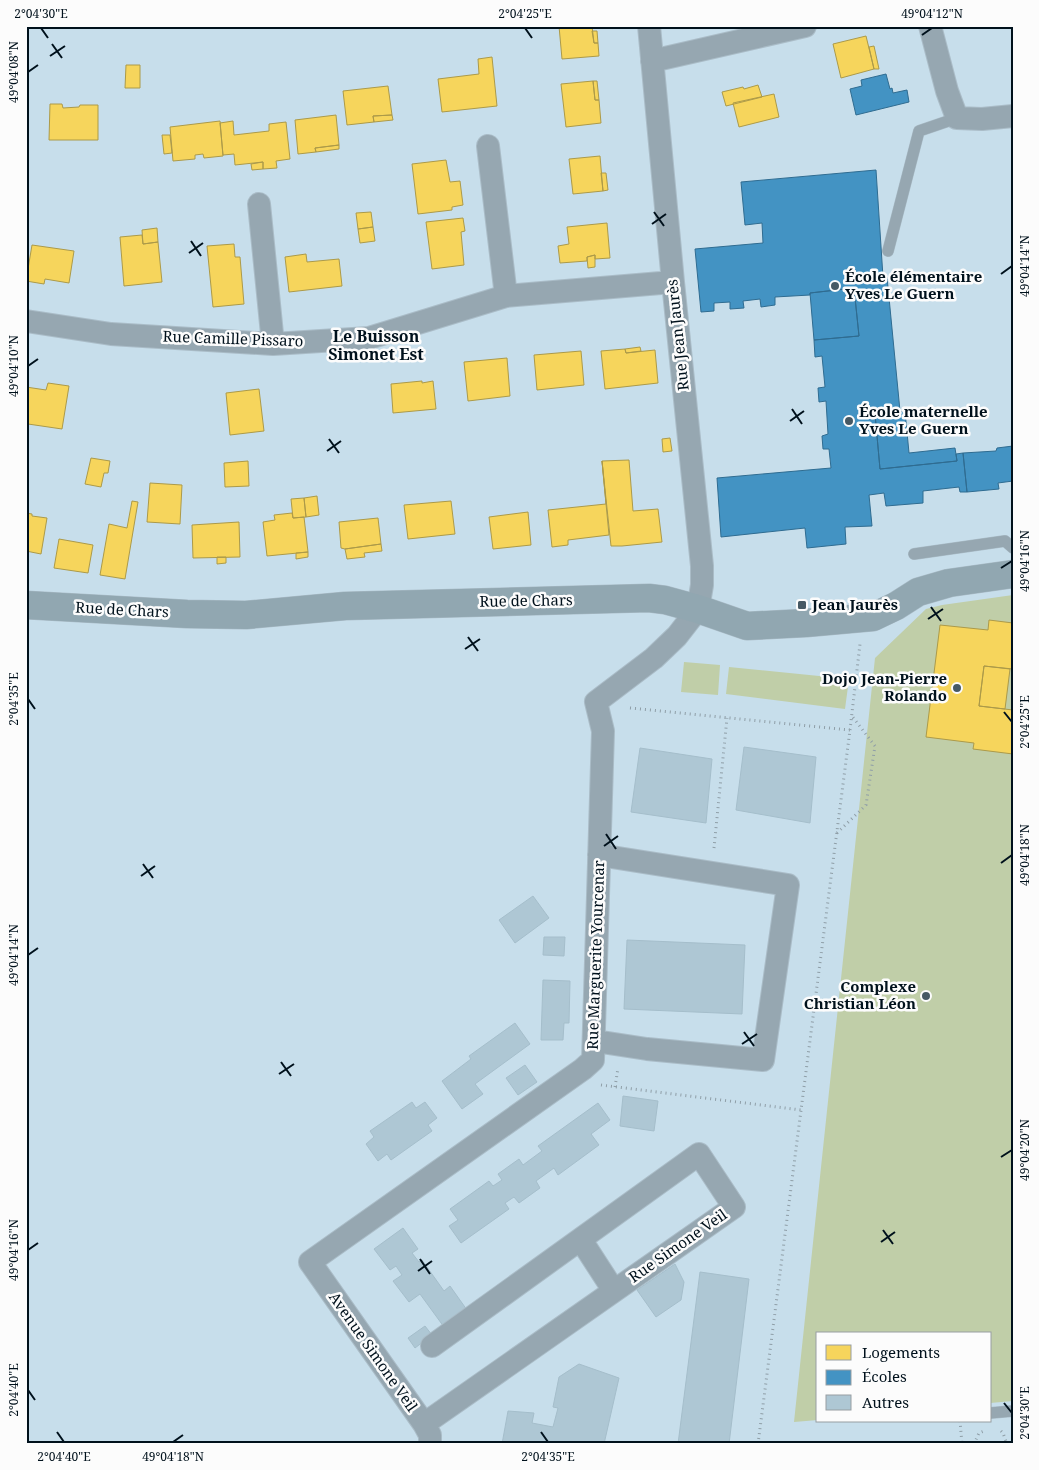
<svg xmlns="http://www.w3.org/2000/svg" width="1039" height="1470" viewBox="0 0 1039 1470" font-family="'Noto Serif',serif">
<style>
.green{fill:#c0cea8}
.homes{fill:#f6d55c;stroke:#ac9a49}
.schools{fill:#4393c3;stroke:#2f6c91}
.building{fill:#aec7d4;stroke:#a5becb}
.lines{fill:none;stroke-linecap:round;stroke-linejoin:round}
.lane-casing{stroke:#aabcc7;stroke-width:12}
.street-casing{stroke:#aabcc7;stroke-width:24}
.secondary-casing{stroke:#aabcc7;stroke-width:29}
.path{stroke:#8f9ea7;stroke-width:3;stroke-dasharray:1 4;stroke-linecap:butt}
.lane{stroke:#96a7b1;stroke-width:11}
.street{stroke:#96a7b1;stroke-width:22}
.secondary{stroke:#91a7b1;stroke-width:28}
.ticks{fill:none;stroke:#00111c;stroke-width:2}
.poi-dot{fill:#465964;stroke:#fcfcfc;stroke-width:2}
.labels{text-anchor:middle;stroke-width:5;stroke-linejoin:round;paint-order:stroke}
.poi-label{font-size:15px;font-weight:bold;fill:#00111c;stroke:#fcfcfc;text-anchor:start}
.street-label{font-size:15px;fill:#00111c;stroke:#fcfcfc}
.neighbourhood-label{font-size:16px;font-weight:bold;fill:#00111c;stroke:#fcfcfc}
.neatline{fill:none;stroke:#00111c;stroke-width:2}
.ticks-label{font-size:12px;text-anchor:middle;fill:#00111c}
</style>
<rect width="100%" height="100%" fill="#c7deeb"/>
<!-- green -->
<path class="green" d="M 1013,595 L 1013,1401 L 990,1403 L 990,1334 L 818,1334 L 818,1420 L 794,1422 L 875,658 L 926,609 L 942,605 Z
M 684,662 L 720,665 L 718,695 L 681,692 Z
M 729,667 L 849,679 L 845,709 L 726,694 Z"/>
<!-- homes -->
<path class="homes" d="M 559,26 L 592,26 L 594,43 L 598,43 L 599,56 L 562,59 Z
M 592,31 L 597,31 L 598,43 L 594,43 Z
M 866,36 L 874,69 L 841,78 L 833,44 Z
M 874,46 L 879,69 L 874,69 L 869,47 Z
M 492,57 L 497,106 L 442,112 L 438,79 L 479,74 L 478,59 Z
M 126,65 L 140,65 L 140,88 L 125,88 Z
M 593,81 L 595,100 L 599,100 L 601,123 L 566,127 L 561,84 Z
M 593,81 L 597,81 L 599,100 L 595,100 Z
M 758,85 L 762,97 L 726,106 L 722,92 L 743,87 L 744,89 Z
M 388,86 L 392,115 L 373,116 L 374,122 L 347,125 L 343,91 Z
M 774,94 L 779,117 L 739,127 L 733,103 Z
M 50,104 L 62,104 L 63,108 L 79,107 L 80,105 L 98,105 L 98,140 L 49,140 Z
M 336,115 L 339,145 L 315,148 L 316,152 L 298,154 L 295,120 Z
M 392,115 L 393,120 L 374,122 L 373,116 Z
M 220,121 L 223,156 L 204,158 L 203,154 L 195,155 L 195,159 L 173,161 L 170,127 Z
M 233,121 L 234,135 L 269,131 L 269,124 L 286,122 L 290,159 L 276,161 L 277,168 L 263,169 L 263,162 L 235,165 L 234,154 L 223,155 L 220,123 Z
M 162,135 L 170,135 L 172,153 L 164,154 Z
M 339,145 L 339,149 L 316,152 L 315,148 Z
M 600,156 L 603,191 L 573,194 L 569,159 Z
M 446,160 L 450,182 L 460,181 L 463,205 L 452,207 L 452,210 L 418,214 L 412,164 Z
M 263,162 L 263,169 L 252,170 L 251,164 Z
M 601,173 L 606,173 L 608,190 L 603,191 Z
M 371,212 L 373,227 L 358,229 L 356,213 Z
M 463,218 L 465,231 L 461,232 L 464,265 L 432,269 L 426,222 Z
M 607,223 L 610,258 L 595,259 L 595,255 L 587,257 L 587,261 L 560,263 L 558,246 L 569,244 L 567,227 Z
M 373,227 L 375,241 L 360,243 L 358,229 Z
M 157,228 L 158,242 L 143,244 L 142,230 Z
M 142,235 L 143,244 L 158,242 L 162,282 L 124,286 L 120,237 Z
M 234,244 L 235,257 L 240,257 L 244,304 L 213,307 L 207,246 Z
M 32,245 L 74,251 L 69,283 L 45,279 L 44,284 L 26,281 Z
M 306,254 L 307,262 L 339,259 L 342,286 L 289,292 L 285,257 Z
M 595,255 L 595,267 L 588,268 L 587,257 Z
M 640,347 L 641,351 L 626,353 L 625,349 Z
M 625,349 L 626,353 L 655,350 L 658,383 L 605,389 L 601,351 Z
M 581,351 L 584,385 L 537,390 L 534,355 Z
M 507,358 L 510,396 L 468,401 L 464,362 Z
M 422,381 L 422,383 L 433,381 L 436,409 L 393,413 L 391,384 Z
M 48,383 L 69,386 L 62,429 L 28,424 L 26,422 L 26,387 L 46,390 Z
M 259,389 L 264,431 L 230,435 L 226,393 Z
M 670,438 L 672,451 L 663,452 L 662,439 Z
M 91,458 L 110,461 L 108,473 L 104,473 L 101,487 L 85,484 Z
M 629,460 L 633,511 L 658,509 L 662,542 L 622,546 L 611,546 L 602,461 Z
M 248,461 L 249,486 L 225,487 L 224,463 Z
M 602,461 L 609,535 L 568,540 L 568,545 L 552,547 L 548,510 L 606,504 Z
M 150,483 L 182,485 L 180,524 L 147,522 Z
M 317,496 L 319,515 L 306,517 L 304,498 Z
M 304,498 L 306,517 L 293,518 L 291,499 Z
M 132,501 L 138,502 L 125,579 L 100,575 L 109,524 L 127,528 Z
M 451,501 L 455,534 L 408,539 L 404,505 Z
M 528,512 L 531,545 L 493,549 L 489,517 Z
M 26,513 L 32,514 L 32,516 L 47,518 L 41,554 L 26,551 Z
M 292,513 L 293,518 L 304,517 L 308,552 L 267,556 L 263,522 L 275,520 L 274,515 Z
M 378,518 L 381,544 L 345,549 L 341,548 L 339,522 Z
M 239,522 L 240,557 L 193,558 L 192,525 Z
M 59,539 L 93,545 L 88,573 L 54,568 Z
M 381,544 L 382,551 L 364,553 L 365,557 L 347,559 L 345,549 Z
M 308,552 L 308,557 L 296,559 L 296,553 Z
M 217,557 L 226,557 L 226,563 L 217,564 Z
M 989,620 L 1013,623 L 1013,669 L 984,666 L 979,706 L 1013,710 L 1013,754 L 973,749 L 974,743 L 926,737 L 940,625 L 988,630 Z
M 984,666 L 1010,669 L 1005,709 L 979,706 Z"/>
<!-- schools -->
<path class="schools" d="M 886,74 L 890,89 L 892,88 L 893,93 L 907,90 L 909,102 L 856,115 L 850,89 L 862,86 L 861,80 Z
M 876,170 L 883,277 L 887,277 L 900,411 L 875,414 L 880,469 L 957,461 L 956,454 L 963,453 L 967,492 L 960,492 L 959,487 L 923,491 L 923,503 L 886,506 L 884,493 L 869,495 L 872,526 L 845,527 L 846,544 L 807,548 L 805,528 L 721,537 L 717,478 L 831,468 L 829,449 L 823,449 L 822,436 L 828,434 L 826,401 L 819,402 L 818,388 L 825,387 L 822,356 L 815,357 L 814,340 L 859,336 L 854,288 L 810,293 L 810,295 L 775,297 L 775,305 L 761,307 L 760,299 L 743,301 L 744,308 L 730,309 L 730,302 L 714,303 L 714,311 L 701,312 L 695,249 L 763,243 L 762,223 L 745,225 L 741,182 Z
M 854,288 L 859,336 L 814,340 L 810,293 Z
M 905,411 L 909,453 L 955,448 L 957,461 L 880,469 L 875,414 Z
M 1013,446 L 1013,481 L 998,483 L 999,489 L 967,492 L 963,453 L 996,451 L 997,448 Z"/>
<!-- building -->
<path class="building" d="M 744,747 L 816,757 L 810,823 L 736,810 Z
M 640,748 L 712,759 L 706,823 L 631,812 Z
M 533,896 L 549,918 L 515,943 L 499,920 Z
M 544,937 L 565,937 L 564,956 L 543,955 Z
M 627,940 L 745,945 L 742,1014 L 624,1009 Z
M 543,980 L 570,981 L 569,1023 L 564,1023 L 563,1040 L 541,1040 Z
M 515,1023 L 530,1044 L 475,1084 L 483,1094 L 462,1109 L 442,1081 L 471,1059 L 469,1056 Z
M 525,1065 L 537,1082 L 518,1095 L 506,1078 Z
M 623,1096 L 658,1101 L 654,1131 L 620,1126 Z
M 412,1102 L 416,1108 L 425,1102 L 437,1118 L 428,1125 L 432,1131 L 391,1160 L 387,1154 L 378,1161 L 366,1144 L 374,1137 L 370,1131 Z
M 598,1103 L 610,1120 L 591,1134 L 599,1145 L 558,1175 L 554,1168 L 536,1181 L 540,1188 L 519,1203 L 514,1197 L 505,1203 L 509,1209 L 461,1243 L 449,1226 L 458,1220 L 450,1209 L 489,1181 L 493,1186 L 502,1180 L 498,1174 L 519,1159 L 523,1165 L 542,1151 L 538,1146 Z
M 403,1228 L 418,1249 L 412,1253 L 419,1262 L 422,1260 L 444,1291 L 450,1286 L 467,1310 L 444,1327 L 420,1294 L 409,1302 L 393,1281 L 402,1275 L 396,1266 L 390,1270 L 374,1249 Z
M 675,1264 L 684,1282 L 681,1300 L 656,1317 L 637,1290 Z
M 700,1272 L 749,1279 L 729,1444 L 678,1444 Z
M 425,1326 L 432,1335 L 415,1348 L 408,1338 Z
M 579,1364 L 619,1378 L 604,1444 L 502,1444 L 508,1411 L 534,1413 L 532,1423 L 553,1427 L 558,1408 L 553,1407 L 559,1377 Z"/>
<g class="lines">
<defs>
<path id="lane" d="M 888,251 L 919,131 L 957,118
M 914,554 L 1005,541 L 1013,548
M 990,1413 L 1013,1411"/>
<path id="street" d="M 930,26 L 947,91 L 957,118 L 982,119 L 1013,116
M 652,61 L 805,26
M 488,146 L 506,296
M 259,204 L 273,344
M 26,321 L 111,334 L 273,344 L 369,338 L 506,296 L 673,282
M 595,1041 L 647,1049 L 763,1060 L 788,885 L 599,855
M 581,1240 L 614,1291
M 424,1424 L 734,1207 L 699,1154 L 432,1346
M 430,1444 L 430,1435 L 424,1424 L 310,1262 L 583,1069 L 593,1060 L 603,731 L 596,702 L 654,658 L 677,636 L 698,609 L 702,585 L 702,566 L 673,282 L 649,26"/>
<path id="secondary" d="M 26,605 L 187,614 L 246,615 L 345,606 L 649,598 L 665,600 L 698,609 L 747,626 L 806,623 L 873,617 L 896,606 L 918,592 L 949,583 L 1013,574"/>
</defs>
<!-- lane casing -->
<use href="#lane" class="lane-casing"/>
<!-- street casing -->
<use href="#street" class="street-casing"/>
<!-- secondary casing -->
<use href="#secondary" class="secondary-casing"/>
<!-- path -->
<path class="path" d="M 630,708 L 850,730 L 758,1444
M 850,730 L 860,644
M 837,833 L 866,805 L 875,746 L 852,716
M 714,848 L 727,718
M 601,1085 L 801,1110
M 615,1087 L 618,1068
M 960,1421 L 962,1444
M 1001,1431 L 1003,1433 L 1007,1444
M 974,1444 L 979,1433 L 984,1431"/>
<!-- lane -->
<use href="#lane" class="lane"/>
<!-- street -->
<use href="#street" class="street"/>
<!-- secondary -->
<use href="#secondary" class="secondary"/>
</g>
<!-- ticks -->
<path class="ticks" d="M 41,28 L 48,38M 525,28 L 532,38M 922,35 L 932,28M 52,44 L 62,58M 50,56 L 65,46M 28,72 L 38,65M 654,212 L 664,226M 652,224 L 666,214M 191,241 L 201,256M 189,253 L 203,243M 1001,274 L 1012,266M 28,366 L 38,359M 792,409 L 802,424M 790,421 L 804,411M 329,439 L 339,453M 327,451 L 341,441M 1001,568 L 1012,561M 931,607 L 941,621M 928,619 L 943,609M 468,637 L 478,651M 465,649 L 480,639M 28,699 L 35,709M 1004,712 L 1012,722M 606,834 L 616,849M 604,846 L 618,836M 1001,863 L 1012,855M 143,864 L 153,878M 141,876 L 155,866M 28,955 L 38,948M 744,1032 L 754,1046M 742,1044 L 757,1034M 281,1062 L 291,1076M 279,1074 L 294,1064M 1001,1157 L 1012,1150M 883,1230 L 893,1244M 881,1242 L 895,1232M 28,1250 L 38,1243M 420,1259 L 430,1274M 418,1271 L 432,1261M 28,1390 L 35,1400M 1004,1403 L 1012,1413M 57,1432 L 64,1442M 541,1432 L 548,1442M 173,1442 L 183,1435"/>
<!-- markers -->
<g class="poi-dot">
<circle cx="835" cy="286" r="5"/>
<circle cx="849" cy="421" r="5"/>
<rect x="797" y="600" width="10" height="10" rx="2.5"/>
<circle cx="957" cy="688" r="5"/>
<circle cx="926" cy="996" r="5"/>
</g>
<g class="labels">
<!-- poi labels -->
<g class="poi-label">
<text x="845" y="282">École élémentaire<tspan x="845" dy="17">Yves Le Guern</tspan></text>
<text x="859" y="417">École maternelle<tspan x="859" dy="17">Yves Le Guern</tspan></text>
<text x="812" y="610">Jean Jaurès</text>
<text x="947" y="684" text-anchor="end">Dojo Jean-Pierre<tspan x="947" dy="17">Rolando</tspan></text>
<text x="916" y="992" text-anchor="end">Complexe<tspan x="916" dy="17">Christian Léon</tspan></text>
</g>
<!-- street labels -->
<g class="street-label">
<text transform="translate(678 335) rotate(-96)" y="5">Rue Jean Jaurès</text>
<text transform="translate(233 339) rotate(2)" y="5">Rue Camille Pissaro</text>
<text transform="translate(526 601) rotate(-1)" y="5">Rue de Chars</text>
<text transform="translate(122 610) rotate(3)" y="5">Rue de Chars</text>
<text transform="translate(596 955) rotate(-88)" y="5">Rue Marguerite Yourcenar</text>
<text transform="translate(678 1246) rotate(-35)" y="5">Rue Simone Veil</text>
<text transform="translate(373 1352) rotate(55)" y="5">Avenue Simone Veil</text>
</g>
<!-- neighbourhood labels -->
<g class="neighbourhood-label">
<text x="376" y="342">Le Buisson<tspan x="376" dy="18">Simonet Est</tspan></text>
</g>
</g>
<!-- border -->
<rect width="1039" height="1470" fill="none" stroke="#fcfcfc" stroke-width="55"/>
<!-- legend -->
<rect x="816" y="1332" width="175" height="90" fill="#fcfcfc" stroke="#979ea2"/>
<rect x="826" y="1345" width="25" height="15" fill="#f6d55c" stroke="#979ea2"/>
<text x="862" y="1358" font-size="15" fill="#00111c">Logements</text>
<rect x="826" y="1370" width="25" height="15" fill="#4393c3" stroke="#979ea2"/>
<text x="862" y="1382" font-size="15" fill="#00111c">Écoles</text>
<rect x="826" y="1395" width="25" height="15" fill="#aec7d4" stroke="#979ea2"/>
<text x="862" y="1408" font-size="15" fill="#00111c">Autres</text>
<rect x="28" y="28" width="984" height="1414" class="neatline"/>
<g class="ticks-label">
<text x="41" y="18">2°04'30"E</text>
<text x="525" y="18">2°04'25"E</text>
<text x="932" y="18">49°04'12"N</text>
<text transform="translate(14 72) rotate(-90)" y="4">49°04'08"N</text>
<text transform="translate(1025 266) rotate(-90)" y="4">49°04'14"N</text>
<text transform="translate(14 366) rotate(-90)" y="4">49°04'10"N</text>
<text transform="translate(1025 561) rotate(-90)" y="4">49°04'16"N</text>
<text transform="translate(14 699) rotate(-90)" y="4">2°04'35"E</text>
<text transform="translate(1025 722) rotate(-90)" y="4">2°04'25"E</text>
<text transform="translate(1025 855) rotate(-90)" y="4">49°04'18"N</text>
<text transform="translate(14 955) rotate(-90)" y="4">49°04'14"N</text>
<text transform="translate(1025 1150) rotate(-90)" y="4">49°04'20"N</text>
<text transform="translate(14 1250) rotate(-90)" y="4">49°04'16"N</text>
<text transform="translate(14 1390) rotate(-90)" y="4">2°04'40"E</text>
<text transform="translate(1025 1413) rotate(-90)" y="4">2°04'30"E</text>
<text x="64" y="1461">2°04'40"E</text>
<text x="173" y="1461">49°04'18"N</text>
<text x="548" y="1461">2°04'35"E</text>
</g>
</svg>
